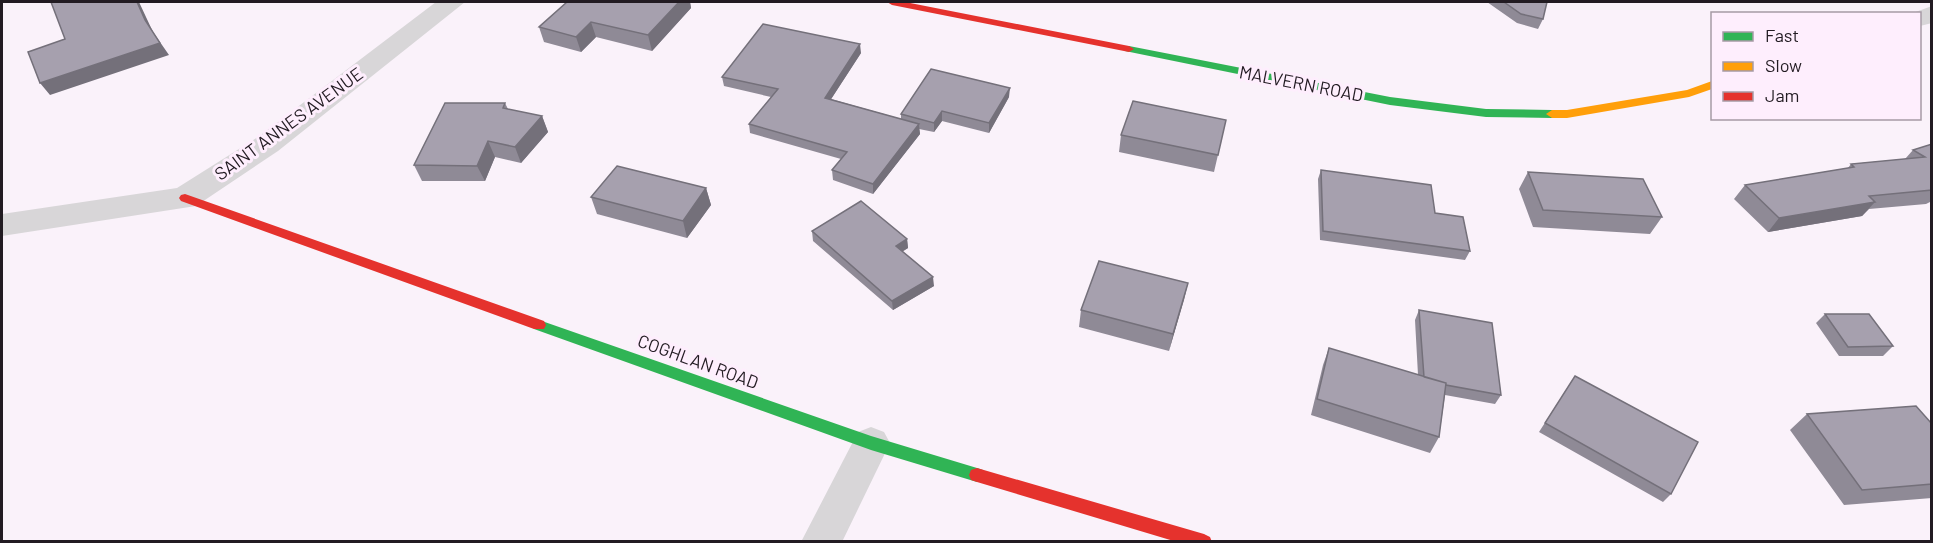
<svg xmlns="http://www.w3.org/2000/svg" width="1933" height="543" viewBox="0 0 1933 543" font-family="Barlow,sans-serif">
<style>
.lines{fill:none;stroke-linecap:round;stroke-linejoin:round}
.street{fill:#d8d6d8;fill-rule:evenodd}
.fast{fill:#30b455;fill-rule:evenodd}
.slow{fill:#ff9f0a;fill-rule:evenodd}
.jam{fill:#e5322d;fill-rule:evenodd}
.wall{fill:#8f8a96}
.shaded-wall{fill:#74707a}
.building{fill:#a6a0ae;stroke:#74707a;stroke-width:1.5}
.labels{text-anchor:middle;stroke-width:6;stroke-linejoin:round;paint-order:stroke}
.street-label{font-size:18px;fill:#221b22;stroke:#feeefd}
</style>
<rect width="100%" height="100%" fill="#faf2fa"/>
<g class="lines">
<!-- street -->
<path class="street" d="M 436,2 L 465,2 L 278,151 L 196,206 L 2,236 L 2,214 L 177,188 L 258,137 Z
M 1932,6 L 1932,23 L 1920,26 L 1920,14 L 1910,14 Z
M 871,427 L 884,432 L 890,443 L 842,542 L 801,542 L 858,432 Z"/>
<!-- fast -->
<path class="fast" d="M 1129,46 L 1390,97 L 1486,109 L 1552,110 L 1558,114 L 1552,118 L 1486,117 L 1390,105 L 1125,51 L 1125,47 Z
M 539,320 L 871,436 L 977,468 L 983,470 L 985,475 L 983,480 L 977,482 L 871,450 L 534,329 L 532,325 L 534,321 Z"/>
<!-- slow -->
<path class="slow" d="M 1712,81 L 1712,89 L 1689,97 L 1567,118 L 1552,118 L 1546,114 L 1552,110 L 1567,110 L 1687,90 Z"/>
<!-- jam -->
<path class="jam" d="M 887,2 L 905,2 L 1129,46 L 1134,49 L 1129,52 L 892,5 Z
M 185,194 L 544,321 L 546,325 L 544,329 L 534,329 L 181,201 L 179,198 L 181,195 Z
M 977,468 L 1204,534 L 1210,537 L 1212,542 L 1177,542 L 977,482 L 971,480 L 969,475 L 971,470 Z"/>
</g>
<!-- wall -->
<path class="wall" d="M 567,2 L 690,2 L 691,8 L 652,51 L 596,37 L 581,52 L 544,42 L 539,27 Z
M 1487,2 L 1547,2 L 1543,19 L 1538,29 L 1517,23 Z
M 861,53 L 831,99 L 901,119 L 901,114 L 1009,97 L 989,133 L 942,121 L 934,132 L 919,129 L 920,134 L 873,194 L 833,180 L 832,170 L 841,159 L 750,133 L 749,124 L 771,97 L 724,86 L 722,77 Z
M 505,103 L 508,109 L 542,116 L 548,132 L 521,163 L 495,157 L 485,181 L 422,181 L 414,165 Z
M 1226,120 L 1214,172 L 1119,152 L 1121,135 Z
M 1932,144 L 1932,201 L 1926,204 L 1869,209 L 1862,216 L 1768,232 L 1734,199 L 1745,185 L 1848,168 L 1851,164 L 1905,159 L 1913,150 Z
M 1321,170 L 1435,213 L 1470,251 L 1465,260 L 1320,240 L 1318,179 Z
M 1528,172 L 1662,217 L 1650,234 L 1533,227 L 1519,189 Z
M 706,188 L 711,205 L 687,238 L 597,214 L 591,197 Z
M 812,231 L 907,239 L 908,248 L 902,252 L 934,286 L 893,310 L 813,241 Z
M 1188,283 L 1169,351 L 1079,327 L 1081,310 Z
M 1419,310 L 1501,395 L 1495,404 L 1445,395 L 1439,437 L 1430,453 L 1311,415 L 1323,365 L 1329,348 L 1418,375 L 1415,320 Z
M 1825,314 L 1893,346 L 1883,356 L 1839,356 L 1816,323 Z
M 1575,376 L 1671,494 L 1663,502 L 1539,432 Z
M 1807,414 L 1932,424 L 1932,498 L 1844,505 L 1790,430 Z"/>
<!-- shaded-wall -->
<path class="shaded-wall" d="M 137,2 L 139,2 L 153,32 L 169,55 L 50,95 L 40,83 Z
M 679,2 L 690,2 L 691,8 L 652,51 L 648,35 Z
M 591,22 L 596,37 L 581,52 L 576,37 Z
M 860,44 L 861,53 L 826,107 L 825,98 Z
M 1010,88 L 1009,97 L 989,133 L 989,123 Z
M 942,111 L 942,121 L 934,132 L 934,123 Z
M 542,116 L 548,132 L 521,163 L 515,147 Z
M 919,124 L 920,134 L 873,194 L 873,184 Z
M 488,141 L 495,157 L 485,181 L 477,166 Z
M 706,188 L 711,205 L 687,238 L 683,221 Z
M 1875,202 L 1862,216 L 1768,232 L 1779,218 Z
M 907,239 L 908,248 L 896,255 L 896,246 Z
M 933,277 L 934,286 L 893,310 L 892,301 Z
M 1188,283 L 1184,300 L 1169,351 L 1173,334 Z"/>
<!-- building -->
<path class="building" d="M 51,2 L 137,2 L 145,20 L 160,43 L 40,83 L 28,52 L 65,39 Z
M 567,2 L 679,2 L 648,35 L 591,22 L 576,37 L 539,27 Z
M 1504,2 L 1547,2 L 1543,19 L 1521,14 Z
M 763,24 L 860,44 L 825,98 L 919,124 L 873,184 L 832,170 L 847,152 L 749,124 L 778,89 L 722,77 Z
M 931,69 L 1010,88 L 989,123 L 942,111 L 934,123 L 901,114 Z
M 1133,101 L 1226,120 L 1218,155 L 1121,135 Z
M 445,103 L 505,103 L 503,108 L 542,116 L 515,147 L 488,141 L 477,166 L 414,165 Z
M 1932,144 L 1932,190 L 1869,196 L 1875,202 L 1779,218 L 1745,185 L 1854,167 L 1851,164 L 1925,157 L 1913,150 Z
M 617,166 L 706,188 L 683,221 L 591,197 Z
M 1321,170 L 1431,185 L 1435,213 L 1463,217 L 1470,251 L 1323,231 Z
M 1528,172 L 1643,179 L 1662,217 L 1543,210 Z
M 861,201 L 907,239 L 896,246 L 933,277 L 892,301 L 812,231 Z
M 1099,261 L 1188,283 L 1173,334 L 1081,310 Z
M 1419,310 L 1492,323 L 1501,395 L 1446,385 L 1446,383 L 1424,377 Z
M 1825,314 L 1869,314 L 1893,346 L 1848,347 Z
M 1329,348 L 1446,383 L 1439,437 L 1317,399 Z
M 1575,376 L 1698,442 L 1671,494 L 1545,423 Z
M 1916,406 L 1932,424 L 1932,484 L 1862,490 L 1807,414 Z"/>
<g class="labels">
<!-- street labels -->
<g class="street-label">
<text transform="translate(1301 84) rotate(11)" y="6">MALVERN ROAD</text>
<text transform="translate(289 124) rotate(-36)" y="6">SAINT ANNES AVENUE</text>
<text transform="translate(698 362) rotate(20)" y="6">COGHLAN ROAD</text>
</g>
</g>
<!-- border -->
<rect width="1933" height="543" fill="none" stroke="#221b22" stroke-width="6"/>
<!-- legend -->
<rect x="1711" y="12" width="210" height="108" fill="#feeefd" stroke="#a69aa5" stroke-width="1.5"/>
<rect x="1723" y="32" width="30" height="9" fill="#30b455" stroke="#a69aa5" stroke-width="1.5"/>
<text x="1765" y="42" font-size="18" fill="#221b22">Fast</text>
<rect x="1723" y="62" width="30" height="9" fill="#ff9f0a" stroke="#a69aa5" stroke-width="1.5"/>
<text x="1765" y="72" font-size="18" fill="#221b22">Slow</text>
<rect x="1723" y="92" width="30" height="9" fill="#e5322d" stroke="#a69aa5" stroke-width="1.5"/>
<text x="1765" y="102" font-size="18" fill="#221b22">Jam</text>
</svg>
